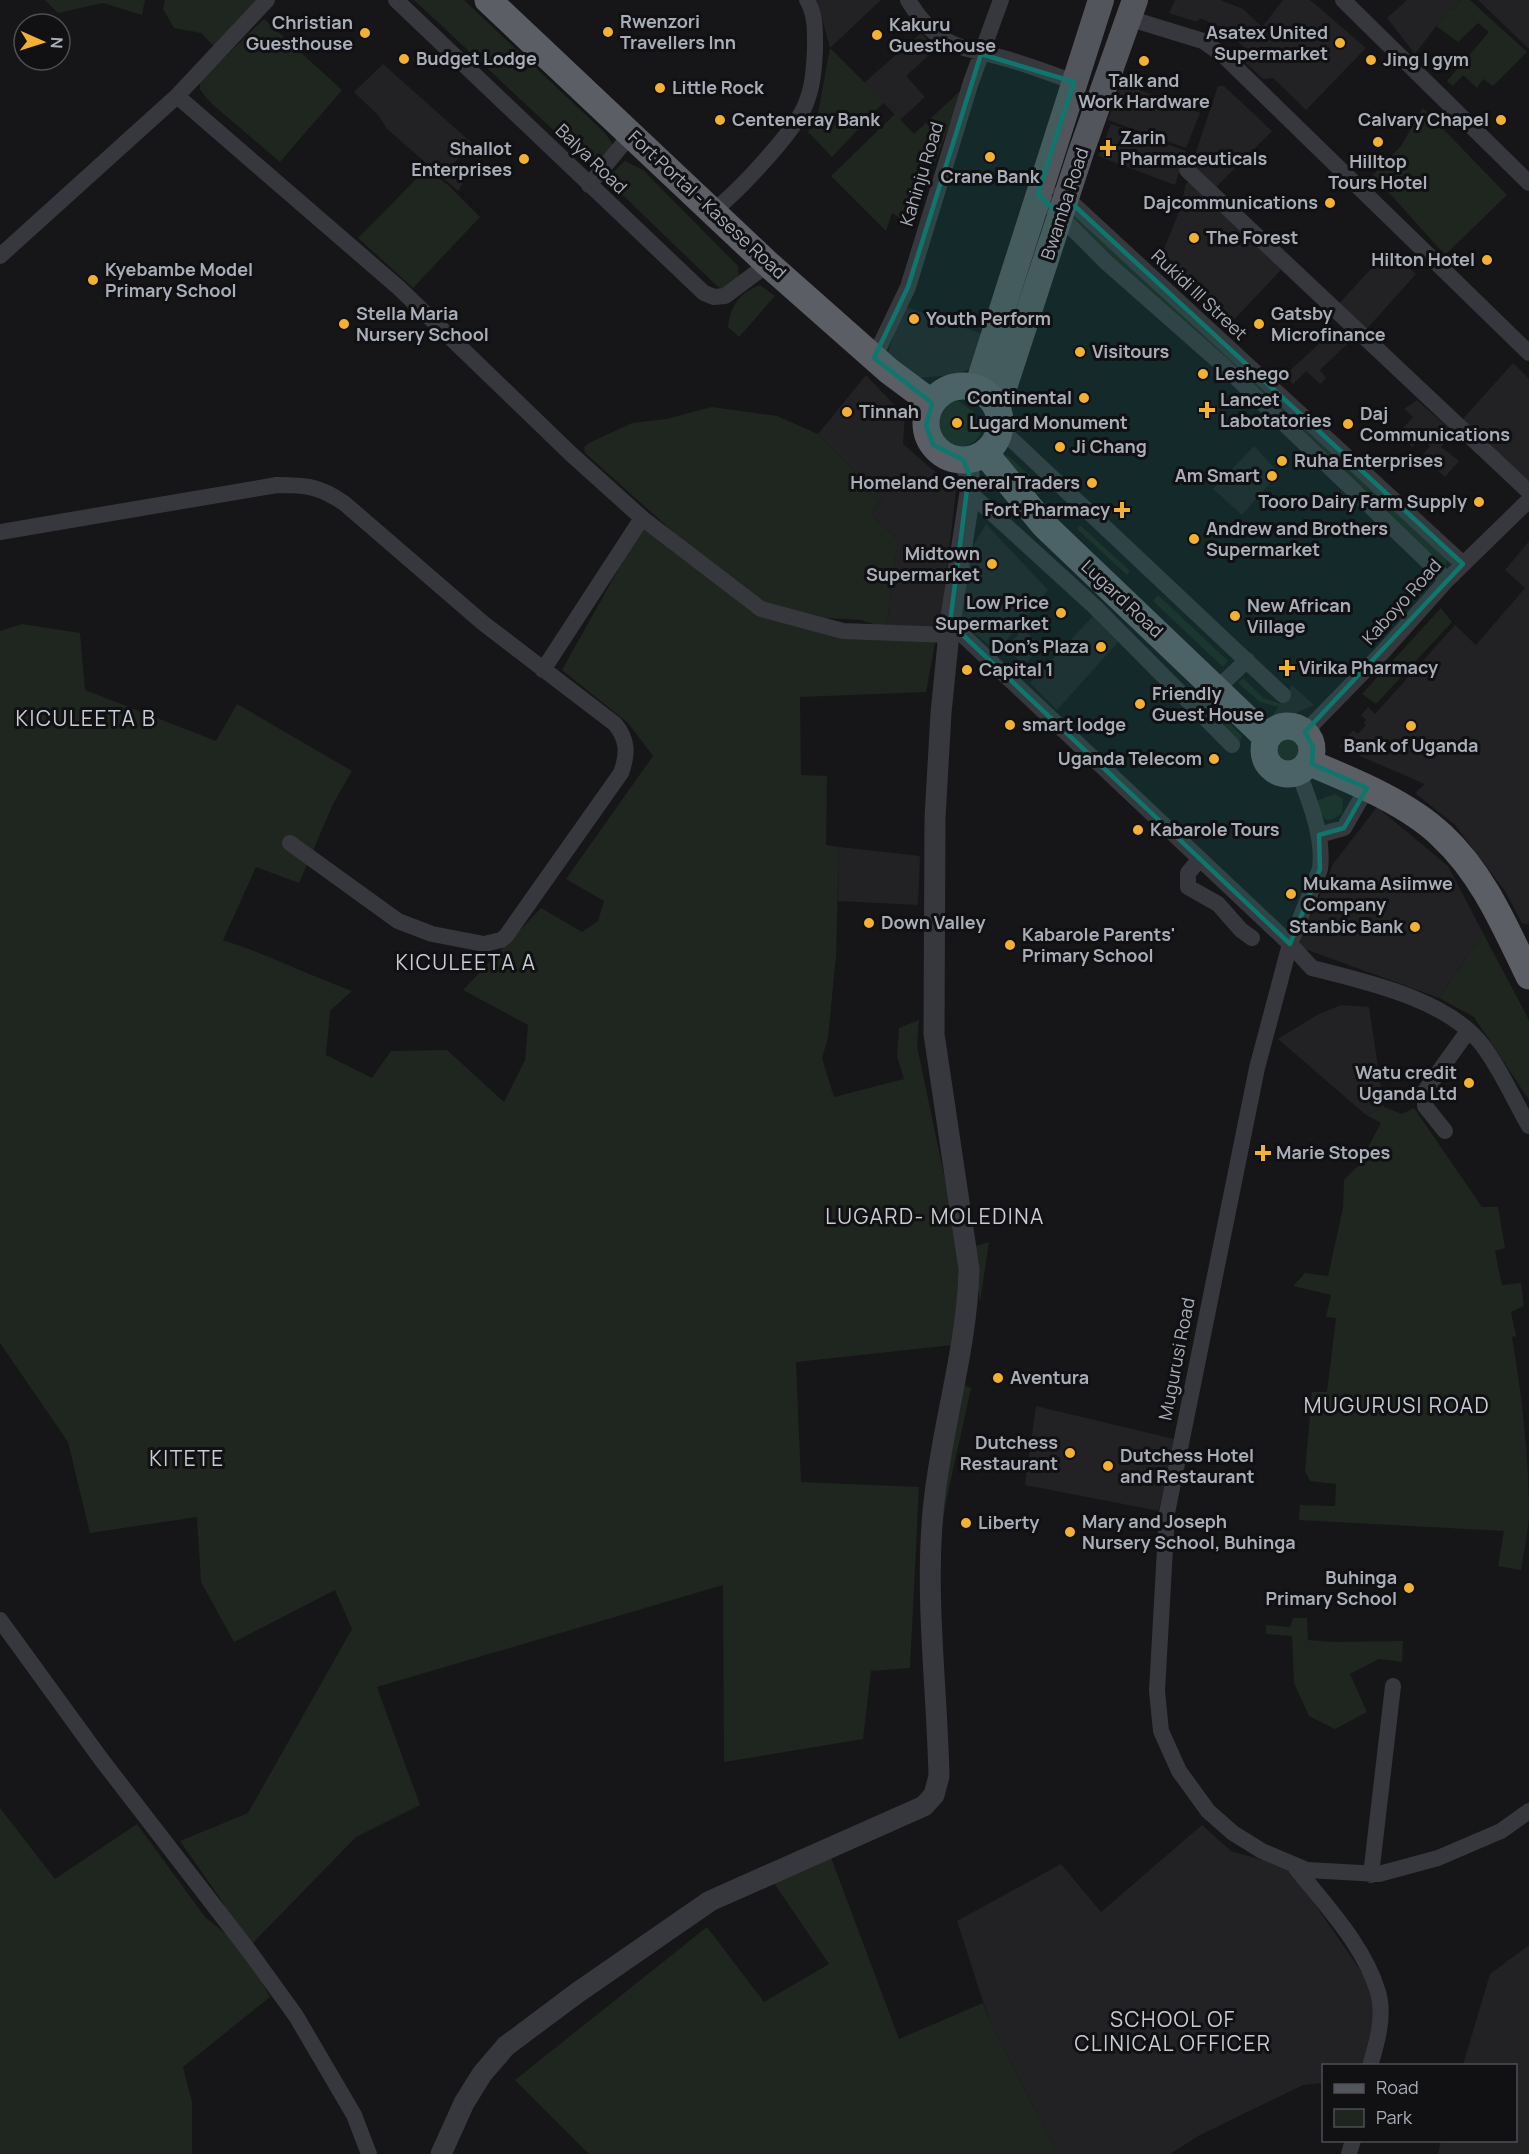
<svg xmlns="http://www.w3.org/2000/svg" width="1529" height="2154" viewBox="0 0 1529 2154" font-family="Manrope,sans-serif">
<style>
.built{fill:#222225}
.green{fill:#1e261f}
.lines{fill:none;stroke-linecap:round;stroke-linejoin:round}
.minor{stroke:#37383d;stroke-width:16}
.tertiary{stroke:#37383d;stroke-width:21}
.primary{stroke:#53555c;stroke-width:26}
.trunk{stroke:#5b5e65;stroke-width:27}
.marked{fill:#0f766e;fill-opacity:0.2;stroke:#0f766e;stroke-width:4.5;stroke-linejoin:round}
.poi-dot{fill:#f2b134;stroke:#111113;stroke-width:2}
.labels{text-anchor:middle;stroke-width:6;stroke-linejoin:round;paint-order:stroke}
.poi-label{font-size:18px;font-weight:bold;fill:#a8adb8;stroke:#111113;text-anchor:start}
.street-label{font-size:18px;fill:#a8adb8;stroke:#111113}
.quarter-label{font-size:21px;letter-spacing:1.5px;fill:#c9ccd4;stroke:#111113}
</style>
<rect width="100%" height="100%" fill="#161618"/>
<!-- built -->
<path class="built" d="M 817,0 L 881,0 L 830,48 Z
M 1175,0 L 1220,0 L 1243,9 L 1262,27 L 1283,0 L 1310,0 L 1366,48 L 1306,110 L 1273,78 L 1263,79 L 1238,56 L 1245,48 L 1222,28 L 1200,18 L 1197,22 L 1169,13 Z
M 1407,0 L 1462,0 L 1452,11 L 1450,8 L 1415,54 L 1387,18 Z
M 1478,0 L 1529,0 L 1529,49 Z
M 921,33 L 936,49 L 906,76 L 925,97 L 900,120 L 864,83 Z
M 383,64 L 472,143 L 453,164 L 467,177 L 458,191 L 387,129 L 379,116 L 354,92 Z
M 1121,83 L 1200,113 L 1186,148 L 1108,120 Z
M 1218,86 L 1224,86 L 1272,131 L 1214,189 L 1191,167 Z
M 1111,124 L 1186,151 L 1175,185 L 1098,156 Z
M 1192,182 L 1281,270 L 1227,327 L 1157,266 L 1181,207 L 1186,183 Z
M 1389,249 L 1416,274 L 1364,332 L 1337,306 Z
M 903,306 L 994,338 L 986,363 L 953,375 L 916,378 L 887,356 Z
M 1333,331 L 1347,344 L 1320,370 L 1326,378 L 1320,384 L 1306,371 L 1293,384 L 1284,376 Z
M 1513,363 L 1529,379 L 1529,480 L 1526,483 L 1461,421 Z
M 866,375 L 905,416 L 903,444 L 956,490 L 940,631 L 886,628 L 898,540 L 871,514 L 882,498 L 818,434 Z
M 1417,400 L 1453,432 L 1441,447 L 1459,461 L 1445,477 L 1422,456 L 1430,446 L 1422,438 L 1412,447 L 1403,437 L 1396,436 L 1413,417 L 1404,409 Z
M 1254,446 L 1279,473 L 1242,515 L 1213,489 Z
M 986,524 L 1048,590 L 997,652 L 961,622 L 970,551 Z
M 1529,541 L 1529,925 L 1522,923 L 1505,891 L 1455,825 L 1415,793 L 1425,784 L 1339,747 L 1353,730 L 1358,734 L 1366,725 L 1364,723 L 1366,720 L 1361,715 L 1368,707 L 1375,714 L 1455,625 L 1476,645 L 1525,588 L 1505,570 Z
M 1094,615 L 1120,640 L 1057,710 L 1030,683 Z
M 1023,628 L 1040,646 L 1024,666 L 1007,648 Z
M 1292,685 L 1314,705 L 1296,713 L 1273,715 Z
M 1377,807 L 1448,866 L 1483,933 L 1439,998 L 1294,945 L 1313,912 L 1333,864 Z
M 839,847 L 920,856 L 918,905 L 838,901 Z
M 1341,1005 L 1369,1007 L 1384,1107 L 1366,1115 L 1278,1039 L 1317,1015 Z
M 1036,1406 L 1174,1439 L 1159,1511 L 1025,1485 Z
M 1202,1825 L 1231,1851 L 1290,1868 L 1376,1993 L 1370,2065 L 1324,2066 L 1323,2083 L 1303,2085 L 1200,2135 L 1170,2154 L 1058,2154 L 989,2020 L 957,1921 L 1061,1864 L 1101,1912 Z
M 1529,1945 L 1529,2154 L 1438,2154 L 1441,2141 L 1516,2140 L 1516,2066 L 1463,2065 L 1490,1974 Z"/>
<!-- green -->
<path class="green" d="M 45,0 L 145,0 L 142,15 L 103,3 L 58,13 Z
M 165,0 L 257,0 L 214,46 L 201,33 L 174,28 L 163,9 Z
M 414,0 L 464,0 L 605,133 L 613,145 L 594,168 Z
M 1462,0 L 1470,0 L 1527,52 L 1493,86 L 1483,79 L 1477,88 L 1463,75 L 1453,86 L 1447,81 L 1489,32 L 1478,23 L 1458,42 L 1436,26 L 1450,8 L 1453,10 Z
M 264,19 L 342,90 L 280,162 L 212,104 L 200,90 L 200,81 Z
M 830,48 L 884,102 L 832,157 L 808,132 L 818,113 Z
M 959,92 L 961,95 L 911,225 L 892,213 L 886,231 L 831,176 L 895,114 L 914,134 Z
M 1423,108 L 1507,195 L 1445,255 L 1373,175 L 1401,146 Z
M 625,161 L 643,170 L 738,266 L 739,278 L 722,290 L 716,285 L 606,179 Z
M 426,169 L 448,185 L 480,217 L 413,288 L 358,238 Z
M 1067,209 L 1448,558 L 1445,566 L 1075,225 Z
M 760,285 L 775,296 L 739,337 L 728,327 C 731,305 739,293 760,285 Z
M 958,401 C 1022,438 932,476 931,414 L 941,402 Z
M 712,407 L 777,416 L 818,434 L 882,498 L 871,514 L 898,540 L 886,628 L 861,620 L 825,618 L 765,603 L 708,563 L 585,453 L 584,447 L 589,443 L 632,423 L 666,419 Z
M 1006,454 L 1044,488 L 1039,495 L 1009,467 Z
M 643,525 L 759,615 L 936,638 L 926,692 L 800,697 L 801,775 L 827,776 L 826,845 L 839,847 L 836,956 L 828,1038 L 822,1058 L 834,1097 L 904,1079 L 897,1056 L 899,1028 L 919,1020 L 917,1046 L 957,1237 L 960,1304 L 953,1345 L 796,1362 L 801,1482 L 919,1487 L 910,1668 L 871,1671 L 863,1739 L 724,1762 L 723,1585 L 377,1687 L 420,1805 L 356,1837 L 246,1950 L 270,1997 L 183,2067 L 192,2102 L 192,2154 L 0,2154 L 0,1808 L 55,1879 L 137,1824 L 205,1917 L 244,1949 L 222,1901 L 180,1841 L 248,1813 L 352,1629 L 335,1590 L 234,1642 L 201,1582 L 197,1517 L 90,1533 L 68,1442 L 0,1343 L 0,631 L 22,624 L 80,633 L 85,690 L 216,741 L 237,704 L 352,771 L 333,804 L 299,883 L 256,867 L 223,940 C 267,954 308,975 352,991 L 330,1011 L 326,1055 L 372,1078 L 391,1051 L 447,1050 L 504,1102 L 525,1060 L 528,1025 L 463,990 L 541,908 L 582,932 L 598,921 L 604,901 L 566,879 L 653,756 L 628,723 L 562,670 Z
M 1080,525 L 1130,571 L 1127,575 L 1077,529 Z
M 1158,595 L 1228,661 L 1223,667 L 1153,601 Z
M 1441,608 L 1452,622 L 1376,704 L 1362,694 Z
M 1243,678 L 1263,698 L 1288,706 L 1286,709 L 1260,702 L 1238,683 Z
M 1217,710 L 1242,736 L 1240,743 L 1211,713 Z
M1275 751a13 13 0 1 1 26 0a13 13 0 1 1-26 0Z
M 1335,794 L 1343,799 L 1342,813 L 1334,819 L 1326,820 L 1318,811 L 1316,801 Z
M 1483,933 L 1529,1020 L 1529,1100 L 1474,1017 L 1439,998 Z
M 1384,1107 L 1402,1114 L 1414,1108 L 1482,1207 L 1498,1207 L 1505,1248 L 1495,1251 L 1502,1285 L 1521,1283 L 1524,1306 L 1511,1312 L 1516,1336 L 1512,1337 C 1522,1396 1529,1456 1529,1515 C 1528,1533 1524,1552 1521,1570 L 1498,1566 L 1504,1531 L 1299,1520 L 1300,1505 L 1335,1506 L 1336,1484 L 1310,1481 L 1305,1471 L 1312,1392 L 1327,1392 L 1336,1318 L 1326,1317 L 1331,1295 L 1293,1286 L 1305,1273 L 1328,1276 L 1343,1208 L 1344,1180 L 1358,1166 L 1381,1123 L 1366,1115 Z
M 989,1242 L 980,1302 L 972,1247 Z
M 962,1384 L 971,1388 L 946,1502 L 939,1547 L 934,1515 Z
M 1293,1618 L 1307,1618 L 1308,1640 L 1334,1642 L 1403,1641 L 1402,1662 L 1379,1659 L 1350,1674 L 1367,1712 L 1335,1729 L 1309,1716 L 1294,1683 L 1292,1636 L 1266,1634 L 1266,1625 L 1290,1627 Z
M 830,1855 L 899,2039 L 983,2003 L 989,2020 L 1058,2154 L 589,2154 L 515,2080 L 707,1927 L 764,2002 L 829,1964 L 774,1883 Z"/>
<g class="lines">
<!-- minor -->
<path class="minor" d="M 396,0 L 704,293 L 714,297 L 725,296 L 768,264
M 908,0 C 941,54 965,45 1017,62 C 1036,68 1055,75 1074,82
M 1343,0 L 1529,183
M 1128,18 L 1203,41 L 1224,56 L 1529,353
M 177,96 L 399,288 L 571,454 L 642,518 L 761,609 L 843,631 L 949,635
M 1187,170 L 1529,492
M 589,185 L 632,133
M 1061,193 L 1463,564
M 1038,194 L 1107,263 L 1225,367 L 1447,580
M 713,211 C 738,192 791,135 804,108 C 813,88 814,70 815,49 C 815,32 816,15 807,0
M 0,256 L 177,96 L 267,0
M 874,358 L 908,287 L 971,82 L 1001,0
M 999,432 L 1008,436 L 1283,695
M 970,493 L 1095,607 L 1232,745
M 0,532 L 277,485 C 306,485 319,486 344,503 L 483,623 L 615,724 C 628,740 628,754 621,773 L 506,936 L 501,940 L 484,944 L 432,934 L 398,921 L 290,843
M 950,623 L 1290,944 L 1312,968 C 1366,982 1448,999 1483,1046 C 1501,1070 1514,1100 1529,1126
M 543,670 L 642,518
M 1196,709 L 1247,660
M 1305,732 L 1381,654 L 1447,580 L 1529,500
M 1299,773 C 1310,804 1324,835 1320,869 L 1290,944 L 1257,1068 L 1167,1513 L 1157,1691 L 1161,1731 L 1179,1771 L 1208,1811 L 1233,1833 L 1262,1851 L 1307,1870 L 1379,1874 L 1438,1858 L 1501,1831 L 1529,1811
M 1319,835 L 1344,828 L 1367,788
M 1199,860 L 1188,873 L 1188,887 L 1218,904 L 1241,930 L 1252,938
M 1445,1131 L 1425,1106 L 1425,1091 L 1468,1031
M 0,1620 L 101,1759 L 249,1951 L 296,2016 L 354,2115 L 369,2154
M 1296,1868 C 1325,1905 1364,1945 1378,1992 C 1385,2015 1377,2043 1370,2066
M 1371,1875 L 1393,1686
M 1349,2154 L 1353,2140"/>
<!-- tertiary -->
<path class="tertiary" d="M 441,2154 L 464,2103 L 482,2074 L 506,2046 L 577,1993 L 710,1901 L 924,1806 L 934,1795 L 939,1776 C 937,1688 925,1600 933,1512 C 940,1431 967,1352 969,1269 L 934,1034 L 935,818 L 941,713 L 950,623 L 970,493 L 969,474 L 963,460"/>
<!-- primary -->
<path class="primary" d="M 977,388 L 1101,0
M 997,409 L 1081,152 L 1135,0"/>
<!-- trunk -->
<path class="trunk" d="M 488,0 L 768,264 L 889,371 L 932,403
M926 423a37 37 0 1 1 74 0a37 37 0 1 1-74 0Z
M 985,453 L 1044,525 L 1267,738
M1264 750a24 24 0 1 1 48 0a24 24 0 1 1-48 0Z
M 1310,763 C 1353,781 1408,803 1442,836 C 1483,874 1505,927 1529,976"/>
</g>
<!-- marked area -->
<path class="marked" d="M 981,54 L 1074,82 L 1038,194 L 1061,216 L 1066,198 L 1463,564 L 1305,732 L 1313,747 L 1312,764 L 1367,788 L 1344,828 L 1319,835 L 1320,869 L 1290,944 L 950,623 L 969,474 L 963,460 L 933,445 L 926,425 L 932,403 L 874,358 L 908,287 Z"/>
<!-- markers -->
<g class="poi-dot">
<circle cx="608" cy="32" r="6"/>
<circle cx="365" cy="33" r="6"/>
<circle cx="877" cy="35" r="6"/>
<circle cx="1340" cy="43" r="6"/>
<circle cx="404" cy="59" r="6"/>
<circle cx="1371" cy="60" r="6"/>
<circle cx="1144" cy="61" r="6"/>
<circle cx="660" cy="88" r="6"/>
<circle cx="720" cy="120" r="6"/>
<circle cx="1501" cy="120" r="6"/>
<circle cx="1378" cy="142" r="6"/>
<path d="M1105 139h6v6h6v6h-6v6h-6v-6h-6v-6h6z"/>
<circle cx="990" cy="157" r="6"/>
<circle cx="524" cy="159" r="6"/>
<circle cx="1330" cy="203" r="6"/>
<circle cx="1194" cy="238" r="6"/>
<circle cx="1487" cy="260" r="6"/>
<circle cx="93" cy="280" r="6"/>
<circle cx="914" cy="319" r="6"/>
<circle cx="344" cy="324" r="6"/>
<circle cx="1259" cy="324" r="6"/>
<circle cx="1080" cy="352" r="6"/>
<circle cx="1203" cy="374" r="6"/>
<circle cx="1084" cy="398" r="6"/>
<path d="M1204 401h6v6h6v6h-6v6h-6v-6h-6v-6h6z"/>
<circle cx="847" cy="412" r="6"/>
<circle cx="957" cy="423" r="6"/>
<circle cx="1348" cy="424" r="6"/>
<circle cx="1060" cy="447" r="6"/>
<circle cx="1282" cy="461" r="6"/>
<circle cx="1272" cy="476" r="6"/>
<circle cx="1092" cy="483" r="6"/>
<circle cx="1479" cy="502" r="6"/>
<path d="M1119 501h6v6h6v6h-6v6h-6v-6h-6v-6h6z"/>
<circle cx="1194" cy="539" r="6"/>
<circle cx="992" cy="564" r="6"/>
<circle cx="1061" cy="613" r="6"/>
<circle cx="1235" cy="616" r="6"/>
<circle cx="1101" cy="647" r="6"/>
<path d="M1284 659h6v6h6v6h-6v6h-6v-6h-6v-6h6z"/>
<circle cx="967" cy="670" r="6"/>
<circle cx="1140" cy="704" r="6"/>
<circle cx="1010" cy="725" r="6"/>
<circle cx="1411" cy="726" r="6"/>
<circle cx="1214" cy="759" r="6"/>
<circle cx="1138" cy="830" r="6"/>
<circle cx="1291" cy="894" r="6"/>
<circle cx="869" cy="923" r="6"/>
<circle cx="1415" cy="927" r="6"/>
<circle cx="1010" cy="945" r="6"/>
<circle cx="1469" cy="1083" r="6"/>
<path d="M1260 1144h6v6h6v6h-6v6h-6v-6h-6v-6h6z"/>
<circle cx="998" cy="1378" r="6"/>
<circle cx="1070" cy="1453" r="6"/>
<circle cx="1108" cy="1466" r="6"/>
<circle cx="966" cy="1523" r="6"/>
<circle cx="1070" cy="1532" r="6"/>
<circle cx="1409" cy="1588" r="6"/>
</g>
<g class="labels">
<!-- poi labels -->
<g class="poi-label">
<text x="620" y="28">Rwenzori<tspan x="620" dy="21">Travellers Inn</tspan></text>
<text x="353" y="29" text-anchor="end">Christian<tspan x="353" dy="21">Guesthouse</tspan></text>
<text x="889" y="31">Kakuru<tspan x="889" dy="21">Guesthouse</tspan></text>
<text x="1328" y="39" text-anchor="end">Asatex United<tspan x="1328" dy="21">Supermarket</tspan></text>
<text x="416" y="65">Budget Lodge</text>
<text x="1383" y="66">Jing I gym</text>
<text x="1144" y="87" text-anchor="middle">Talk and<tspan x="1144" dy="21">Work Hardware</tspan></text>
<text x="672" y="94">Little Rock</text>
<text x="732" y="126">Centeneray Bank</text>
<text x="1489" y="126" text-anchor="end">Calvary Chapel</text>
<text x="1120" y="144">Zarin<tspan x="1120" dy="21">Pharmaceuticals</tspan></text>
<text x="512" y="155" text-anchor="end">Shallot<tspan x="512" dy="21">Enterprises</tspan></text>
<text x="1378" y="168" text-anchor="middle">Hilltop<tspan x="1378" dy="21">Tours Hotel</tspan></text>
<text x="990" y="183" text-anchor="middle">Crane Bank</text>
<text x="1318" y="209" text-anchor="end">Dajcommunications</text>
<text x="1206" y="244">The Forest</text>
<text x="1475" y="266" text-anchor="end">Hilton Hotel</text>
<text x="105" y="276">Kyebambe Model<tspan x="105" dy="21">Primary School</tspan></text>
<text x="356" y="320">Stella Maria<tspan x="356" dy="21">Nursery School</tspan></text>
<text x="1271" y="320">Gatsby<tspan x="1271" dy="21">Microfinance</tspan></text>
<text x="926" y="325">Youth Perform</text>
<text x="1092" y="358">Visitours</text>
<text x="1215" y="380">Leshego</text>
<text x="1072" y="404" text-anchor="end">Continental</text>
<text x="1220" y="406">Lancet<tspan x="1220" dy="21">Labotatories</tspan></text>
<text x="859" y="418">Tinnah</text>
<text x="1360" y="420">Daj<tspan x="1360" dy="21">Communications</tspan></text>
<text x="969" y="429">Lugard Monument</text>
<text x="1072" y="453">Ji Chang</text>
<text x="1294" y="467">Ruha Enterprises</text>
<text x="1260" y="482" text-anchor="end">Am Smart</text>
<text x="1080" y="489" text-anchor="end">Homeland General Traders</text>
<text x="1467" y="508" text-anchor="end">Tooro Dairy Farm Supply</text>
<text x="1110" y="516" text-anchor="end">Fort Pharmacy</text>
<text x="1206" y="535">Andrew and Brothers<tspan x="1206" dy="21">Supermarket</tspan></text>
<text x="980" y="560" text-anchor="end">Midtown<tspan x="980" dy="21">Supermarket</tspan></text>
<text x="1049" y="609" text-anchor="end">Low Price<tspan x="1049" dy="21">Supermarket</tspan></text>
<text x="1247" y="612">New African<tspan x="1247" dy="21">Village</tspan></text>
<text x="1089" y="653" text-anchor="end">Don's Plaza</text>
<text x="1299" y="674">Virika Pharmacy</text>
<text x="979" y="676">Capital 1</text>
<text x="1152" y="700">Friendly<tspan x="1152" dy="21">Guest House</tspan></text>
<text x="1022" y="731">smart lodge</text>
<text x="1411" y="752" text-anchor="middle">Bank of Uganda</text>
<text x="1202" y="765" text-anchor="end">Uganda Telecom</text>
<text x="1150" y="836">Kabarole Tours</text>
<text x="1303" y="890">Mukama Asiimwe<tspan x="1303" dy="21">Company</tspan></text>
<text x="881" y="929">Down Valley</text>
<text x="1403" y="933" text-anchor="end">Stanbic Bank</text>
<text x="1022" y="941">Kabarole Parents'<tspan x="1022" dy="21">Primary School</tspan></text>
<text x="1457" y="1079" text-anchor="end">Watu credit<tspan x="1457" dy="21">Uganda Ltd</tspan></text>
<text x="1276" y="1159">Marie Stopes</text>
<text x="1010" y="1384">Aventura</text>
<text x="1058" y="1449" text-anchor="end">Dutchess<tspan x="1058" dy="21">Restaurant</tspan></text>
<text x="1120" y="1462">Dutchess Hotel<tspan x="1120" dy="21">and Restaurant</tspan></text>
<text x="1082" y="1528">Mary and Joseph<tspan x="1082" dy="21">Nursery School, Buhinga</tspan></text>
<text x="978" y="1529">Liberty</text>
<text x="1397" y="1584" text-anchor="end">Buhinga<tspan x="1397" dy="21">Primary School</tspan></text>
</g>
<!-- street labels -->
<g class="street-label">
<text transform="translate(591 159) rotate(44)" y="6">Balya Road</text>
<text transform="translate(922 174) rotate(-73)" y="6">Kahinju Road</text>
<text transform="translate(1065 204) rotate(-72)" y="6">Bwamba Road</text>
<text transform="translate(707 205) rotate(43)" y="6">Fort Portal - Kasese Road</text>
<text transform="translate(1199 295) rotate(43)" y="6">Rukidi III Street</text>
<text transform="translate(1122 599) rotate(43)" y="6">Lugard Road</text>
<text transform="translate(1402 602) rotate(-48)" y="6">Kaboyo Road</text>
<text transform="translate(1177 1359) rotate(-79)" y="6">Mugurusi Road</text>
</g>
<!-- quarter labels -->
<g class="quarter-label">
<text x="86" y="726">KICULEETA B</text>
<text x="466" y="970">KICULEETA A</text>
<text x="935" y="1224">LUGARD- MOLEDINA</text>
<text x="1397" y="1413">MUGURUSI ROAD</text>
<text x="187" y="1466">KITETE</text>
<text x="1173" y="2027">SCHOOL OF<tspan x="1173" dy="24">CLINICAL OFFICER</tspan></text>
</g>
</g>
<!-- legend -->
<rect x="1322" y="2064" width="195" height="78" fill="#111113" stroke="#4d4f55" stroke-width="1.5"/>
<rect x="1334" y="2084" width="30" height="9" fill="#53555c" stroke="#4d4f55" stroke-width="1.5"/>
<text x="1376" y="2094" font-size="18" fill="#a8adb8">Road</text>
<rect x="1334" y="2109" width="30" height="18" fill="#1e261f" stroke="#4d4f55" stroke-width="1.5"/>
<text x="1376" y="2124" font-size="18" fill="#a8adb8">Park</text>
<!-- north arrow -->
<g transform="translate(42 42) rotate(93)"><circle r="28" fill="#111113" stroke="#4d4f55" stroke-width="1.5"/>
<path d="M0-4.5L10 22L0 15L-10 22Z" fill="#f2b134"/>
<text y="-9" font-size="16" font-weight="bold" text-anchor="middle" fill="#a8adb8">N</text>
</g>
</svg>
